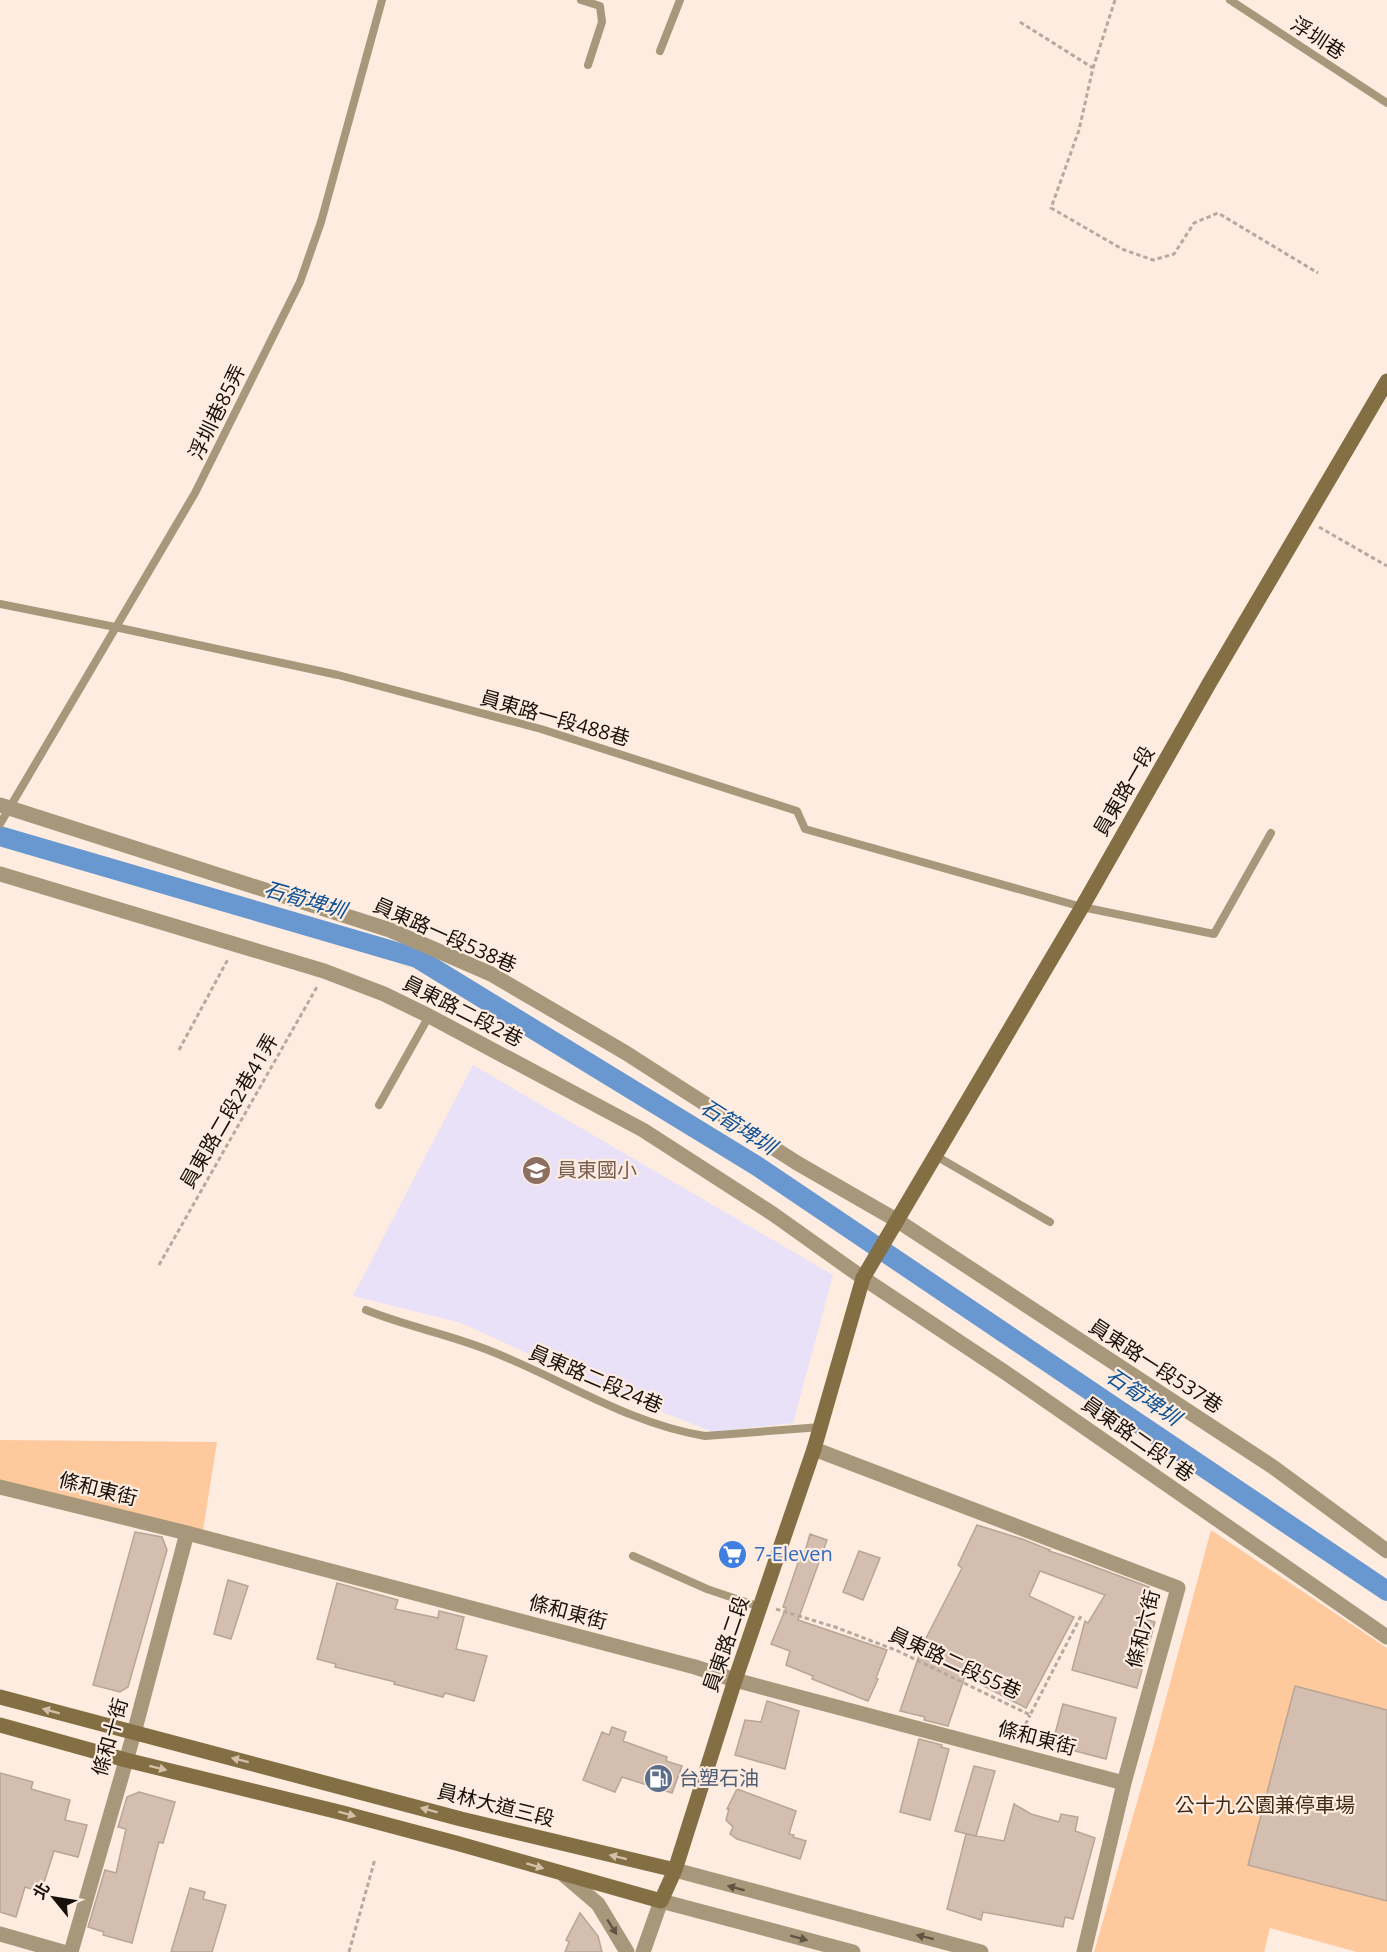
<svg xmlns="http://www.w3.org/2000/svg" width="1387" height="1952" viewBox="0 0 1387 1952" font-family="'Open Sans','Noto Sans TC',sans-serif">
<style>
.education{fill:#e8e1f7}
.green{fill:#ffc99e}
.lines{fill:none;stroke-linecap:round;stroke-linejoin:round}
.canal{stroke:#6998d0;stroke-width:20}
.building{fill:#d3beaf;stroke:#b9a596;stroke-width:1.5}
.path{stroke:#b7a99e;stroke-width:3;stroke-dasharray:4.5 3;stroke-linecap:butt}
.service{stroke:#a7987b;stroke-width:8}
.minor{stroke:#a7987b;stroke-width:15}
.tertiary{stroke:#a7987b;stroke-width:15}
.secondary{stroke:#846e43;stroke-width:15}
.oneway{fill:#d3c0a8}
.oneway2{fill:#605443}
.labels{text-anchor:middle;stroke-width:4.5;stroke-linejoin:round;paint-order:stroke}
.street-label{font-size:20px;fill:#18110b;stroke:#fdecdf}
.education-label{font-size:20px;fill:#785e54;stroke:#fdecdf;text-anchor:start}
.shop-label{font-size:20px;fill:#366cbe;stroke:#fdecdf;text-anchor:start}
.service-label{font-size:20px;fill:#4e5e75;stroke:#fdecdf;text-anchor:start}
.park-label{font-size:20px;fill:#432a14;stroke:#fdecdf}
.water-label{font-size:21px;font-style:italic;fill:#0c5195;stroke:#fdecdf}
</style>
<rect width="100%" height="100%" fill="#fdecdf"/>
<!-- education -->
<path class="education" d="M 473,1065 L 833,1275 L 793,1423 L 713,1432 L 617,1394 L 461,1323 L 353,1296 Z"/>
<!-- green -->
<path class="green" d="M 0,1440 L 217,1442 L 203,1530 L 0,1481 Z
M 1211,1530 L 1387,1648 L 1387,1952 L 1357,1952 L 1270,1928 L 1264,1952 L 1094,1952 L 1154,1743 Z"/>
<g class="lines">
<!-- canal -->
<path class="canal" d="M 0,836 L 417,958 L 757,1166 L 1387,1591"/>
</g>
<!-- building -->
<path class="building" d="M 977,1525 L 1022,1539 L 1050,1550 L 1049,1551 L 1071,1558 L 1149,1587 L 1141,1618 L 1155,1622 L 1137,1688 L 1072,1670 L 1085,1621 L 1088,1623 L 1105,1595 L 1040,1571 L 1029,1596 L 1074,1617 L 1026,1708 L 965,1676 L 948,1726 L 924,1720 L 925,1717 L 900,1711 L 923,1644 L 962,1568 L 958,1565 Z
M 135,1532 L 162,1537 L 167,1550 L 128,1687 L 120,1692 L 93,1685 Z
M 810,1534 L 827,1540 L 798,1620 L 887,1650 L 876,1678 L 878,1679 L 868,1701 L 812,1679 L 813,1676 L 786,1665 L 790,1651 L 771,1644 L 786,1608 L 783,1607 L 802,1551 L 805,1552 Z
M 859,1551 L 880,1558 L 863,1600 L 843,1592 Z
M 228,1580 L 248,1586 L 231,1639 L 214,1634 Z
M 337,1583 L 398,1600 L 395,1609 L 438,1618 L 439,1611 L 464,1617 L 456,1649 L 487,1656 L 474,1701 L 445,1693 L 443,1697 L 394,1684 L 395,1682 L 335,1667 L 336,1664 L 317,1659 Z
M 1295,1686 L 1387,1710 L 1387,1901 L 1248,1865 Z
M 767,1701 L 799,1711 L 785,1769 L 735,1755 L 745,1720 L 761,1722 Z
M 1063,1704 L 1116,1718 L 1106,1759 L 1052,1745 Z
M 612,1727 L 626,1732 L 623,1741 L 667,1757 L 666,1761 L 682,1766 L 672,1793 L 622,1777 L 615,1792 L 583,1780 L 602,1732 L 609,1735 Z
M 919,1739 L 942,1745 L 941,1747 L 949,1749 L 930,1820 L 900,1812 Z
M 974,1766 L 995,1771 L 976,1836 L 955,1831 Z
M 0,1773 L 33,1782 L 31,1789 L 70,1800 L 65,1820 L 87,1825 L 78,1857 L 54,1851 L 41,1892 L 25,1887 L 16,1917 L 0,1912 Z
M 737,1789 L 796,1811 L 789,1834 L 794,1835 L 793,1837 L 806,1841 L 800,1859 L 737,1839 L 730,1834 L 733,1827 L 726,1820 L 729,1809 L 727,1809 Z
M 139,1792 L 175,1802 L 163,1843 L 159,1842 L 132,1943 L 103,1935 L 104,1932 L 88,1927 L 105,1870 L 116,1873 L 126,1829 L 118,1827 L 127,1797 Z
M 1014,1804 L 1031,1814 L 1059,1822 L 1061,1814 L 1078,1817 L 1075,1831 L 1095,1838 L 1073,1919 L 1065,1917 L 1063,1927 L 983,1912 L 981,1920 L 947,1909 L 966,1834 L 1004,1841 Z
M 190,1888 L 205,1892 L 203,1899 L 226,1905 L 212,1952 L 171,1952 Z
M 580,1913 L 598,1936 L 602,1952 L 565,1952 L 569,1942 L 566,1940 Z"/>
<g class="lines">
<!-- path -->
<path class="path" d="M 1115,0 L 1093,68 L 1079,130 L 1051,208 L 1122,249 L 1153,260 L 1174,254 L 1194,223 L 1218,213 L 1318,273
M 1020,22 L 1093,68
M 1319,527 L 1387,566
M 179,1050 L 228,959
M 159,1265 L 318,985
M 776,1609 L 835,1627 L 898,1651 L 1030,1715 L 1081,1616
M 1019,1738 L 1030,1715
M 349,1952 L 375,1859"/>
<!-- service -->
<path class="service" d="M 581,0 L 600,6 L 602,22 L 588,65
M 1230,0 L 1387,103
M 660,51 L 680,0
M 0,604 L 115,627 L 338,675 L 541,729 L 797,811 L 805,829 L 1082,907 L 1214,934 L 1271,833
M 0,824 L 195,493 L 300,282 L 321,222 L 382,0
M 379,1105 L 429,1016
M 936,1156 L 1050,1222
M 366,1310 C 405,1326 448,1334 488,1350 C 561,1378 626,1423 705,1436 L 821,1427
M 633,1556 L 707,1589 L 760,1607"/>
<!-- minor -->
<path class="minor" d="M 0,805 L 390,930 L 491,974 L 626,1053 L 797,1163 L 898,1221 L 1273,1467 L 1387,1551
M 0,874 L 324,971 L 384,994 L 429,1016 L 643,1130 L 773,1214 L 863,1278 L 1006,1373 L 1387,1637
M 814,1449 L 1178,1588 L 1124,1783 L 1084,1952
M 0,1487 L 187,1533 L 695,1667 L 735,1680 L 1124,1783
M 0,1934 L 63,1952
M 71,1952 L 134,1733 L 187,1533"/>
<!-- tertiary -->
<path class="tertiary" d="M 675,1870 L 981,1952
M 564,1875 L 598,1904 L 627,1952
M 643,1952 L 661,1901 L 853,1952"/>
<!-- secondary -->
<path class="secondary" d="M 0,1697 L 461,1819 L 675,1870
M 0,1725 L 126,1760 L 343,1813 L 456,1843 L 661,1901 L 675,1870 L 735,1680 L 814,1449 L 863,1278 L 1082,907 L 1210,682 L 1387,381"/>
</g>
<!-- one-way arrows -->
<defs><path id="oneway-solid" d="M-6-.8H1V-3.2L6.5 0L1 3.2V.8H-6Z" transform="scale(1.5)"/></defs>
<g class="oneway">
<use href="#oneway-solid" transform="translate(51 1711) rotate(-165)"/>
<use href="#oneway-solid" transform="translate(240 1760) rotate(-166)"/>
<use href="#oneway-solid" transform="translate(158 1768) rotate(14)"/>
<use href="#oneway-solid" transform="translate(429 1810) rotate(-165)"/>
<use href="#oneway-solid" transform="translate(347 1814) rotate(15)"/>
<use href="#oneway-solid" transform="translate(618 1857) rotate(-166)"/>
<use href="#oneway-solid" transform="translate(535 1866) rotate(17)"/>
</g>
<g class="oneway2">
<use href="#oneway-solid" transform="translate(736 1888) rotate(-165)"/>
<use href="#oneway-solid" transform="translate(612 1927) rotate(58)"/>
<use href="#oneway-solid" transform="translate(925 1937) rotate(-166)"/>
<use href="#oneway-solid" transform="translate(799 1938) rotate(15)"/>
</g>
<!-- icons -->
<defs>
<symbol id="school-disc" viewBox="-11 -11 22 22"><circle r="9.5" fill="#8d6e63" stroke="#fdecdf"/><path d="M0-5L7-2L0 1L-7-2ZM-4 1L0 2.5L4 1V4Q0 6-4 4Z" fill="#fff"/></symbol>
<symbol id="supermarket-disc" viewBox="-11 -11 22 22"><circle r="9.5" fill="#3f7fe0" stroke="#fdecdf"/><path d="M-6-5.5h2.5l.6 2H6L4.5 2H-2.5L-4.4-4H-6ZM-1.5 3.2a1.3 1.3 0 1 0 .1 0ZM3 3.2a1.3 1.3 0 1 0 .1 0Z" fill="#fff"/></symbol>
<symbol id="fuel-disc" viewBox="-11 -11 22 22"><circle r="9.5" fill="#5c6f8a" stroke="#fdecdf"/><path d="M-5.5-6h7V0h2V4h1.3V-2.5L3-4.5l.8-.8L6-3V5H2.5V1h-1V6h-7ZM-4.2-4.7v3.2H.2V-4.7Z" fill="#fff"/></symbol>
</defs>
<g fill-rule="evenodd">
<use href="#school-disc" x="520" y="1154" width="33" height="33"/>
<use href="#supermarket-disc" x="716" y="1538" width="33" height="33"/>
<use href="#fuel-disc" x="642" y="1762" width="33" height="33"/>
</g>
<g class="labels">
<!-- street labels -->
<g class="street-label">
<text transform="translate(1318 38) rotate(33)" y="7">浮圳巷</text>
<text transform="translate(217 412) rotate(-64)" y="7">浮圳巷85弄</text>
<text transform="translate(555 718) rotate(16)" y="7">員東路一段488巷</text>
<text transform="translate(1124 791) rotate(-60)" y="7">員東路一段</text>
<text transform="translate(445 935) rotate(24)" y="7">員東路一段538巷</text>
<text transform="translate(463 1011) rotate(27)" y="7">員東路二段2巷</text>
<text transform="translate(229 1111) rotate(-60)" y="7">員東路二段2巷41弄</text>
<text transform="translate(1156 1366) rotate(33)" y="7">員東路一段537巷</text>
<text transform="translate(596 1379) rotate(23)" y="7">員東路二段24巷</text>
<text transform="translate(1138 1439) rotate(35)" y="7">員東路二段1巷</text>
<text transform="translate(98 1489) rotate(14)" y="7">條和東街</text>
<text transform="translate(568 1612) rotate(15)" y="7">條和東街</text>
<text transform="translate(1143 1629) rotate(-76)" y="7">條和六街</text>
<text transform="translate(726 1644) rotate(-71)" y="7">員東路二段</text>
<text transform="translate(955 1663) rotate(25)" y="7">員東路二段55巷</text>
<text transform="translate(110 1737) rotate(-74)" y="7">條和十街</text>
<text transform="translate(1037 1738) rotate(15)" y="7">條和東街</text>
<text transform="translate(496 1805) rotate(14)" y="7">員林大道三段</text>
</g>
<!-- education labels -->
<g class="education-label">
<text x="557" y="1177">員東國小</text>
</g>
<!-- shop labels -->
<g class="shop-label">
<text x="754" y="1561">7-Eleven</text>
</g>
<!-- service labels -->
<g class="service-label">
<text x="679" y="1785">台塑石油</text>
</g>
<!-- park labels -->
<g class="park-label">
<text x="1265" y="1812">公十九公園兼停車場</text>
</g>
<!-- water labels -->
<g class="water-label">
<text transform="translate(305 900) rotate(16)" y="7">石筍埤圳</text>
<text transform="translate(738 1127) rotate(32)" y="7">石筍埤圳</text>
<text transform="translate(1143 1397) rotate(34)" y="7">石筍埤圳</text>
</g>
</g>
<!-- north arrow -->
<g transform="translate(54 1898) rotate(300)" stroke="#fdecdf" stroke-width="4.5" paint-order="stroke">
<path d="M0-4.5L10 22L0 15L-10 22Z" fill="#18110b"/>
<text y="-9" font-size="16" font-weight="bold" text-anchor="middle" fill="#18110b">北</text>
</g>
</svg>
